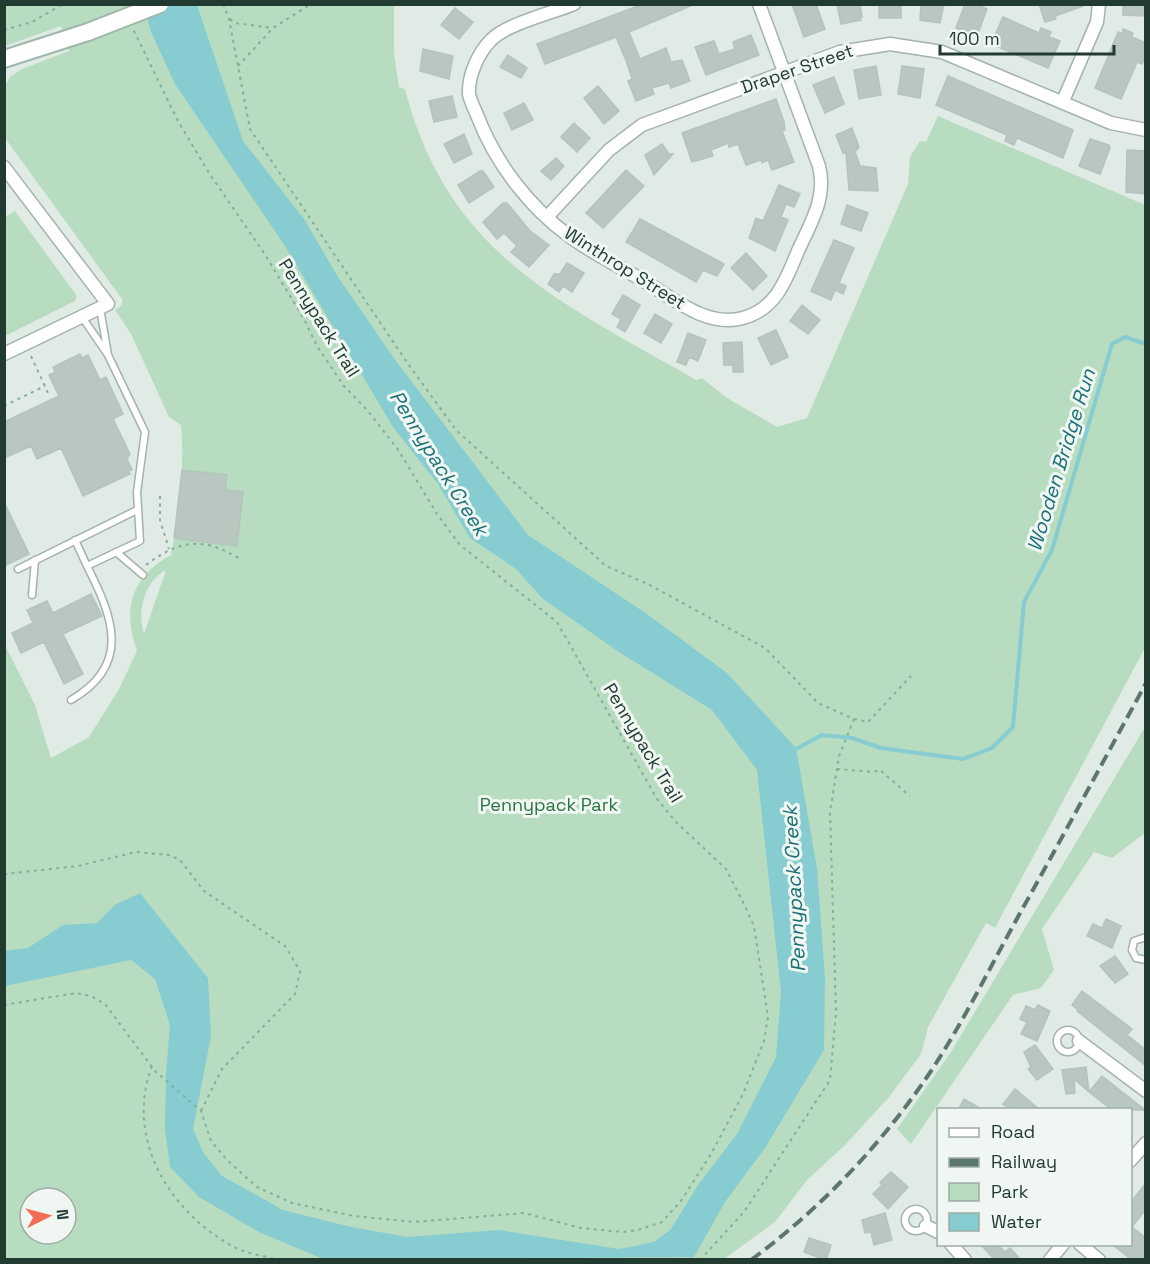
<svg xmlns="http://www.w3.org/2000/svg" width="1150" height="1264" viewBox="0 0 1150 1264" font-family="'Space Grotesk',sans-serif">
<style>
.green{fill:#b8dcbf;fill-rule:evenodd}
.water{fill:#87ccd1}
.lines{fill:none;stroke-linecap:round;stroke-linejoin:round}
.stream{stroke:#87ccd1;stroke-width:4}
.building{fill:#b8c8c0;stroke:#b2c4bb;stroke-width:1.5}
.lane-casing{stroke:#a3b3ab;stroke-width:9}
.street-casing{stroke:#a3b3ab;stroke-width:15}
.secondary-casing{stroke:#9fb7ac;stroke-width:20}
.path{stroke:#80af9c;stroke-width:2;stroke-dasharray:3 4.5;stroke-linecap:butt}
.lane{stroke:#fff;stroke-width:6}
.street{stroke:#fff;stroke-width:12}
.secondary{stroke:#fff;stroke-width:16}
.rail{stroke:#5b776d;stroke-width:4;stroke-dasharray:12 6;stroke-linecap:butt}
.secondary-bridge-casing{stroke:#9fb7ac;stroke-width:20;stroke-linecap:butt}
.secondary-bridge{stroke:#fff;stroke-width:16}
.labels{text-anchor:middle;stroke-width:6;stroke-linejoin:round;paint-order:stroke}
.street-label{font-size:18px;fill:#213b31;stroke:#f0f7f3}
.park-label{font-size:18px;fill:#2b7240;stroke:#f0f7f3}
.water-label{font-size:20px;font-style:italic;fill:#1b7077;stroke:#f0f7f3}
</style>
<rect width="100%" height="100%" fill="#e0ebe5"/>
<!-- green -->
<path class="green" d="M 5,5 L 394,5 L 394,54 L 399,87 L 405,89 C 447,254 562,303 696,380 L 702,378 L 727,398 L 777,427 L 807,418 L 908,184 L 910,157 L 920,141 L 926,142 L 938,116 L 1145,205 L 1146,646 L 995,928 L 986,923 L 928,1027 L 921,1054 L 889,1097 L 845,1145 L 807,1180 L 775,1222 L 724,1259 L 5,1259 L 4,643 L 35,705 L 51,758 L 89,737 L 119,689 L 137,651 C 122,609 131,577 171,555 C 179,512 185,468 181,425 L 169,417 L 131,334 L 115,310 L 122,305 L 122,299 L 5,138 L 5,86 L 10,77 L 22,69 L 69,51 L 61,26 L 5,46 ZM 166,570 L 144,634 C 137,611 144,582 166,570 ZM 30,1198 L 66,1198 L 66,1234 L 30,1234 Z
M 15,211 L 77,296 L 75,301 L 5,336 L 5,217 Z
M 1145,727 L 1145,833 L 1112,858 L 1094,852 L 1042,929 L 1054,970 L 1041,988 L 1013,995 L 911,1144 L 897,1129 L 951,1052 Z"/>
<!-- water -->
<path class="water" d="M 144,5 L 197,5 L 243,141 L 304,219 L 338,277 L 396,361 L 528,535 L 647,614 L 727,673 L 796,748 L 817,868 L 825,978 L 824,1050 L 765,1148 L 725,1202 L 694,1257 L 323,1259 L 259,1232 L 199,1197 L 170,1167 L 165,1129 L 166,1074 L 170,1025 L 155,979 L 131,960 L 5,986 L 4,951 L 28,948 L 63,925 L 97,923 L 115,905 L 140,893 L 208,978 L 211,1036 L 193,1129 L 203,1152 L 222,1176 L 283,1210 L 351,1227 L 408,1237 L 499,1230 L 619,1249 L 654,1242 L 671,1229 L 698,1185 L 737,1134 L 776,1057 L 781,992 L 757,770 L 712,710 L 619,652 L 543,599 L 516,569 L 470,538 L 438,484 L 393,427 L 285,246 L 175,84 L 151,32 Z"/>
<g class="lines">
<!-- stream -->
<path class="stream" d="M 794,750 L 822,735 L 852,738 L 881,748 L 963,759 L 992,748 L 1013,727 L 1024,602 L 1052,550 L 1112,344 L 1125,337 L 1146,344"/>
</g>
<!-- building -->
<path class="building" d="M 643,4 L 695,4 L 629,32 L 640,59 L 666,48 L 671,62 L 682,60 L 690,81 L 671,88 L 669,83 L 652,88 L 654,94 L 636,101 L 628,81 L 632,79 L 627,63 L 616,37 L 545,64 L 537,44 Z
M 792,4 L 816,4 L 825,29 L 804,37 Z
M 837,4 L 860,4 L 862,17 L 859,17 L 861,20 L 841,24 Z
M 879,4 L 901,4 L 901,18 L 879,18 Z
M 921,4 L 944,4 L 940,23 L 920,20 Z
M 965,4 L 975,4 L 987,9 L 977,36 L 956,28 Z
M 1039,4 L 1082,4 L 1083,6 L 1055,16 L 1056,19 L 1045,22 Z
M 1123,4 L 1146,4 L 1146,16 L 1123,15 Z
M 455,8 L 473,22 L 459,39 L 441,25 Z
M 1003,17 L 1039,33 L 1041,28 L 1051,32 L 1049,37 L 1060,41 L 1048,68 L 991,44 Z
M 1123,29 L 1133,33 L 1132,37 L 1146,43 L 1146,55 L 1142,64 L 1137,62 L 1121,99 L 1095,88 L 1118,32 L 1123,33 Z
M 751,35 L 759,55 L 706,75 L 695,47 L 714,41 L 719,54 L 735,49 L 733,42 Z
M 423,49 L 453,56 L 449,79 L 420,71 Z
M 508,55 L 527,68 L 521,78 L 500,67 Z
M 876,66 L 881,95 L 859,99 L 854,70 Z
M 902,66 L 924,69 L 920,98 L 898,94 Z
M 948,76 L 1073,130 L 1063,158 L 1017,138 L 1014,145 L 1005,141 L 1007,135 L 936,105 Z
M 834,77 L 844,104 L 825,113 L 813,85 Z
M 598,86 L 619,111 L 604,124 L 584,98 Z
M 452,96 L 457,117 L 434,122 L 429,101 Z
M 776,99 L 784,122 L 785,130 L 782,131 L 794,162 L 772,170 L 768,160 L 762,163 L 761,160 L 746,165 L 738,144 L 729,147 L 728,143 L 711,150 L 713,156 L 692,162 L 682,133 Z
M 524,103 L 533,120 L 512,130 L 504,113 Z
M 574,123 L 590,138 L 577,152 L 561,137 Z
M 852,128 L 859,147 L 855,152 L 860,166 L 876,168 L 878,191 L 849,190 L 846,152 L 843,153 L 836,135 Z
M 464,134 L 472,154 L 454,163 L 444,144 Z
M 1090,139 L 1109,145 L 1110,148 L 1100,174 L 1079,166 Z
M 662,144 L 669,154 L 673,154 L 654,175 L 645,155 Z
M 1127,150 L 1146,151 L 1146,194 L 1126,192 Z
M 556,158 L 564,166 L 551,180 L 541,171 Z
M 626,170 L 644,186 L 603,228 L 586,213 Z
M 480,171 L 483,171 L 494,187 L 469,203 L 458,185 Z
M 779,185 L 800,194 L 794,207 L 786,204 L 781,217 L 788,220 L 775,251 L 749,238 L 756,218 L 763,221 Z
M 503,203 L 507,203 L 530,231 L 549,245 L 529,267 L 511,252 L 517,246 L 504,233 L 497,239 L 483,222 Z
M 847,205 L 868,213 L 861,231 L 841,224 Z
M 640,219 L 724,264 L 717,276 L 703,270 L 696,282 L 626,242 Z
M 834,240 L 854,248 L 839,283 L 846,286 L 843,294 L 835,290 L 831,300 L 811,291 Z
M 746,253 L 767,276 L 753,290 L 731,268 Z
M 567,263 L 584,273 L 572,292 L 563,286 L 559,292 L 548,284 L 554,274 L 560,274 Z
M 623,295 L 640,305 L 625,332 L 617,327 L 621,319 L 612,314 Z
M 802,305 L 820,320 L 808,334 L 790,321 Z
M 655,314 L 672,324 L 661,343 L 644,333 Z
M 776,330 L 788,357 L 771,365 L 758,338 Z
M 688,333 L 706,340 L 698,361 L 689,357 L 686,365 L 677,362 Z
M 742,342 L 743,372 L 733,372 L 733,365 L 724,365 L 723,343 Z
M 80,354 L 82,358 L 88,355 L 100,380 L 106,377 L 123,414 L 113,419 L 130,454 L 127,459 L 132,470 L 128,471 L 130,474 L 83,496 L 61,448 L 37,459 L 31,446 L 4,458 L 4,422 L 59,396 L 49,375 L 55,372 L 53,367 Z
M 182,470 L 227,475 L 225,490 L 243,492 L 237,546 L 174,538 Z
M 4,502 L 29,554 L 4,566 Z
M 91,594 L 102,616 L 63,634 L 83,674 L 64,684 L 44,642 L 21,653 L 12,633 L 33,623 L 27,610 L 47,601 L 53,613 Z
M 1106,919 L 1121,926 L 1112,948 L 1087,936 L 1093,924 L 1102,928 Z
M 1115,956 L 1128,974 L 1115,983 L 1100,966 Z
M 1082,991 L 1132,1029 L 1127,1035 L 1146,1050 L 1146,1066 L 1077,1011 L 1078,1010 L 1072,1005 Z
M 1038,1005 L 1050,1011 L 1037,1041 L 1021,1034 L 1027,1022 L 1020,1019 L 1026,1006 L 1035,1010 Z
M 1035,1045 L 1053,1069 L 1037,1080 L 1028,1069 L 1031,1067 L 1024,1052 Z
M 1086,1067 L 1089,1092 L 1074,1079 L 1075,1093 L 1066,1094 L 1062,1070 Z
M 1102,1076 L 1145,1110 L 1112,1110 L 1089,1092 Z
M 1015,1089 L 1040,1110 L 1011,1110 L 1003,1104 Z
M 964,1099 L 983,1110 L 958,1110 Z
M 891,1172 L 908,1187 L 888,1209 L 873,1194 L 882,1185 L 880,1182 Z
M 1146,1183 L 1146,1209 L 1132,1227 L 1146,1238 L 1146,1260 L 1132,1260 L 1113,1245 L 1131,1245 L 1131,1202 Z
M 885,1213 L 892,1240 L 874,1245 L 871,1232 L 865,1233 L 862,1220 Z
M 809,1238 L 831,1245 L 826,1260 L 804,1252 Z
M 981,1245 L 998,1245 L 1005,1252 L 1010,1248 L 1021,1260 L 995,1260 Z"/>
<g class="lines">
<defs>
<path id="lane" d="M 82,317 L 108,355 L 100,308
M 75,540 L 87,566
M 116,552 L 143,575
M 18,569 L 137,510
M 32,595 L 35,560
M 71,700 C 132,665 113,617 87,566 L 140,541 L 137,492 L 145,432 L 108,355
M 1146,937 L 1134,941 L 1132,950 L 1136,958 L 1146,960
M1057 1041a11 11 0 1 1 22 0a11 11 0 1 1-22 0Z
M905 1220a11 11 0 1 1 22 0a11 11 0 1 1-22 0Z"/>
<path id="street" d="M 574,4 C 552,13 506,24 491,40 C 478,53 468,76 469,94 C 470,100 474,108 477,115 C 495,162 528,206 569,236 C 592,253 619,266 644,281 C 672,298 707,328 743,318 C 776,309 786,280 798,251 C 811,222 827,198 819,166 L 759,4
M 1063,101 L 1097,22 L 1099,4
M 4,167 L 108,304 L 4,354
M 548,216 L 609,150 L 642,125 L 840,52 L 890,44 L 942,52 L 1111,123 L 1146,130
M 1079,1041 L 1146,1091
M 1130,1161 L 1146,1143
M 926,1226 L 938,1232
M 951,1244 L 965,1260
M 1080,1244 L 1099,1260
M 1050,1260 L 1063,1244"/>
<path id="secondary" d="M 4,59 L 88,32"/>
</defs>
<!-- lane casing -->
<use href="#lane" class="lane-casing"/>
<!-- street casing -->
<use href="#street" class="street-casing"/>
<!-- secondary casing -->
<use href="#secondary" class="secondary-casing"/>
<!-- path -->
<path class="path" d="M 223,4 L 229,19 L 250,129 L 406,361 L 456,430 L 606,566 L 648,584 L 765,648 L 818,703 L 854,719 L 839,756 L 830,812 L 836,1012 L 830,1080 L 744,1212 L 700,1260
M 230,19 L 235,23 L 273,28
M 4,30 L 32,22 L 63,4
M 238,66 L 273,28 L 311,4
M 31,356 L 48,393
M 4,406 L 45,386
M 160,496 L 160,520 L 169,549
M 146,565 C 179,540 203,536 240,559
M 854,719 L 868,722 L 911,676
M 837,769 L 873,772 L 880,770 L 910,796
M 4,874 L 78,866 L 136,852 L 169,855 L 180,860 L 204,891 L 285,946 L 300,971 L 295,994 L 222,1069 L 201,1111
M 4,1005 L 76,993 L 91,996 L 105,1004 L 155,1071 L 201,1111 L 211,1141 L 227,1160 L 257,1187 L 292,1203 L 354,1216 L 414,1222 L 524,1213 L 581,1228 L 623,1232 L 638,1230 L 662,1222 L 681,1201 L 711,1154 L 743,1094 L 764,1041 L 768,1017 L 754,926 L 743,902 L 726,869 L 676,822 L 657,799 L 557,622 L 460,545 L 437,514 L 399,451 L 368,411 L 343,385 L 317,346 L 304,319 L 264,253 L 209,173 L 178,121 L 133,29
M 152,1066 C 124,1140 171,1215 238,1249 C 250,1254 265,1256 278,1260"/>
<!-- lane -->
<use href="#lane" class="lane"/>
<!-- street -->
<use href="#street" class="street"/>
<!-- secondary -->
<use href="#secondary" class="secondary"/>
<!-- rail -->
<path class="rail" d="M 751,1260 C 820,1209 879,1147 927,1077 C 962,1025 989,969 1019,915 C 1062,838 1104,760 1146,683"/>
<defs>
<path id="secondary-bridge" d="M 88,32 L 160,4"/>
</defs>
<!-- secondary-bridge casing -->
<use href="#secondary-bridge" class="secondary-bridge-casing"/>
<!-- secondary-bridge -->
<use href="#secondary-bridge" class="secondary-bridge"/>
</g>
<g class="labels">
<!-- street labels -->
<g class="street-label">
<text transform="translate(797 69) rotate(-19)" y="6">Draper Street</text>
<text transform="translate(625 268) rotate(32)" y="6">Winthrop Street</text>
<text transform="translate(319 318) rotate(58)" y="6">Pennypack Trail</text>
<text transform="translate(643 743) rotate(59)" y="6">Pennypack Trail</text>
</g>
<!-- park labels -->
<g class="park-label">
<text x="549" y="811">Pennypack Park</text>
</g>
<!-- water labels -->
<g class="water-label">
<text transform="translate(1061 460) rotate(-73)" y="7">Wooden Bridge Run</text>
<text transform="translate(439 463) rotate(58)" y="7">Pennypack Creek</text>
<text transform="translate(794 889) rotate(-93)" y="7">Pennypack Creek</text>
</g>
</g>
<!-- border -->
<rect width="1150" height="1264" fill="none" stroke="#213b31" stroke-width="12"/>
<!-- legend -->
<rect x="937" y="1108" width="195" height="138" fill="#f0f7f3" stroke="#9daca5" stroke-width="1.5"/>
<rect x="949" y="1128" width="30" height="9" fill="#ffffff" stroke="#9daca5" stroke-width="1.5"/>
<text x="991" y="1138" font-size="18" fill="#213b31">Road</text>
<rect x="949" y="1158" width="30" height="9" fill="#5b776d" stroke="#9daca5" stroke-width="1.5"/>
<text x="991" y="1168" font-size="18" fill="#213b31">Railway</text>
<rect x="949" y="1183" width="30" height="18" fill="#b8dcbf" stroke="#9daca5" stroke-width="1.5"/>
<text x="991" y="1198" font-size="18" fill="#213b31">Park</text>
<rect x="949" y="1213" width="30" height="18" fill="#87ccd1" stroke="#9daca5" stroke-width="1.5"/>
<text x="991" y="1228" font-size="18" fill="#213b31">Water</text>
<!-- north arrow -->
<g transform="translate(48 1216) rotate(84)"><circle r="28" fill="#f0f7f3" stroke="#9daca5" stroke-width="1.5"/>
<path d="M0-4.5L10 22L0 15L-10 22Z" fill="#f26e57"/>
<text y="-9" font-size="16" font-weight="bold" text-anchor="middle" fill="#213b31">N</text>
</g>
<!-- scale -->
<path d="M940 45v9h174v-9" fill="none" stroke="#213b31" stroke-width="3"/>
<text x="949" y="45" font-size="18" fill="#213b31" stroke="#f0f7f3" stroke-width="4.5" paint-order="stroke">100 m</text>
</svg>
